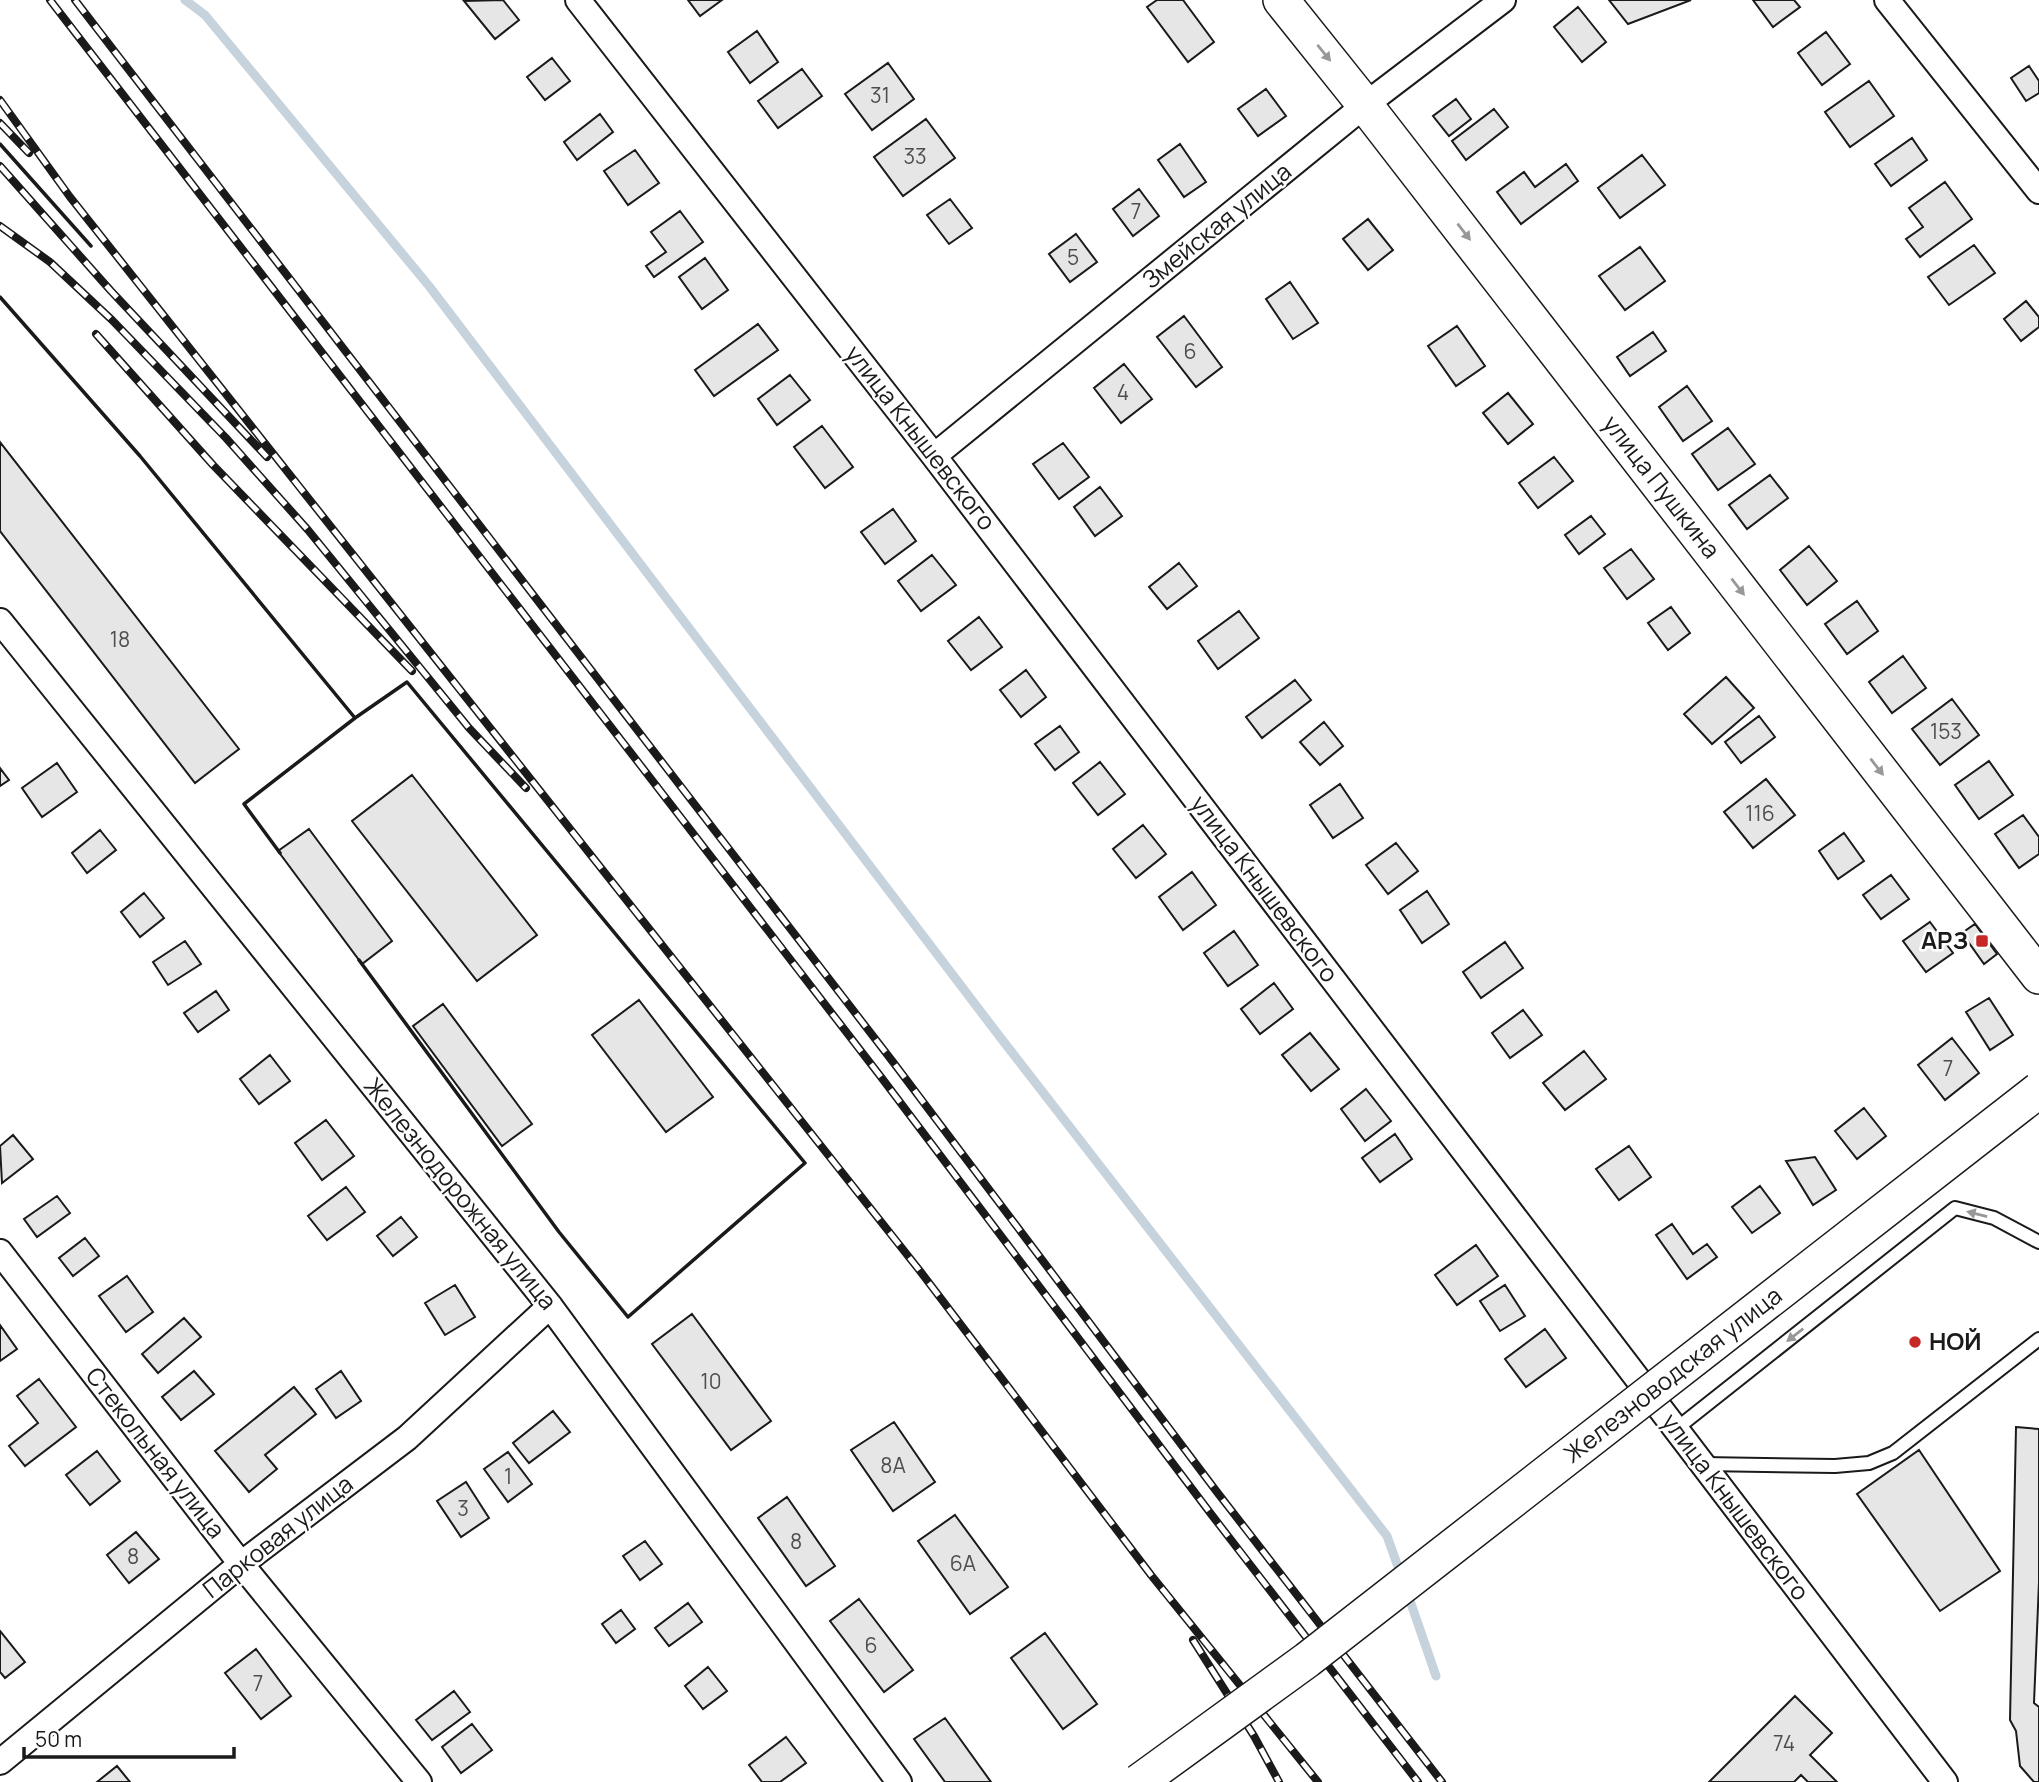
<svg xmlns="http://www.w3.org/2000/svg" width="2039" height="1782" viewBox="0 0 2039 1782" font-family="Manrope,sans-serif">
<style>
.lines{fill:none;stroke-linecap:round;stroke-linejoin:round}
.stream{stroke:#c6d2dc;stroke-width:9}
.building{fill:#e6e6e6;stroke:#1a1a1a;stroke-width:2}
.service-casing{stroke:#1a1a1a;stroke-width:16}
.minor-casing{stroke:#1a1a1a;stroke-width:28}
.secondary-casing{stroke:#1a1a1a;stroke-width:38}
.service{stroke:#fff;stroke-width:12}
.minor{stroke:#fff;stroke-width:24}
.secondary{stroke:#fff;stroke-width:35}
.rail-casing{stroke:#1a1a1a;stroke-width:8}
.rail{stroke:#fff;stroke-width:5;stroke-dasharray:16;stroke-linecap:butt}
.secondary-bridge-casing{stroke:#1a1a1a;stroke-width:38;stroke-linecap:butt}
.secondary-bridge{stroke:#fff;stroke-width:35}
.wall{stroke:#1a1a1a;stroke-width:3.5}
.oneway{fill:#989898}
.poi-dot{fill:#c62828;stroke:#fff;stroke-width:2.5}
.labels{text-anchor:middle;stroke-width:5;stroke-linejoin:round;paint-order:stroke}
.number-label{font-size:21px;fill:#4d4d4d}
.street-label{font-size:24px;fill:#1a1a1a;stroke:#fff}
.poi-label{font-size:24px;font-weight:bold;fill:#1a1a1a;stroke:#fff;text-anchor:end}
</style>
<rect width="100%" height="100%" fill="#fff"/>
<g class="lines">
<!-- stream -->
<path class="stream" d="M 185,0 L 205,15 L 429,286 L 1000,1037 L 1387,1536 L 1402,1578
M 1407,1592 L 1436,1676"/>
</g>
<!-- building -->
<path class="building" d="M 503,0 L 519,20 L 495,39 L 464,1 Z
M 688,0 L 722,0 L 700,16 Z
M 1157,0 L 1183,0 L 1214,42 L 1188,62 L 1147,7 Z
M 1609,0 L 1691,0 L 1628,24 Z
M 1753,0 L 1794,0 L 1800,7 L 1773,27 Z
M 1578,7 L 1606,42 L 1582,62 L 1554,27 Z
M 757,31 L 778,62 L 750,83 L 728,52 Z
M 1826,32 L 1850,64 L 1822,85 L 1798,53 Z
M 552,58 L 570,81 L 545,100 L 527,77 Z
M 888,63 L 914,99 L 872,130 L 845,94 Z
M 2029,66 L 2039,81 L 2039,93 L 2026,101 L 2011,78 Z
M 802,69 L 822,96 L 778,128 L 758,101 Z
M 1869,81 L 1894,116 L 1850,147 L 1825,112 Z
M 1266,89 L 1286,116 L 1258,136 L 1238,109 Z
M 1456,99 L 1471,119 L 1449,136 L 1433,116 Z
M 1494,109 L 1508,127 L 1466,160 L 1452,141 Z
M 600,114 L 613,132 L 577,160 L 564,142 Z
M 926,119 L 955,158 L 903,196 L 874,157 Z
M 1912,138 L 1927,160 L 1891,186 L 1875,164 Z
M 1180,144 L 1206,182 L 1184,197 L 1158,160 Z
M 635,150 L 659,183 L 628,205 L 604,171 Z
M 1642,155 L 1665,185 L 1620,218 L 1598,188 Z
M 1566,164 L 1578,181 L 1521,224 L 1497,192 L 1524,172 L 1535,187 Z
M 1945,182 L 1972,219 L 1920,257 L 1906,239 L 1923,227 L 1909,208 Z
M 1139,189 L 1159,216 L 1133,236 L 1113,209 Z
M 950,199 L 972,228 L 949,244 L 927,215 Z
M 680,211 L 703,242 L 654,277 L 646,266 L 666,252 L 651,232 Z
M 1368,219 L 1393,250 L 1368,270 L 1343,239 Z
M 1076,234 L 1097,262 L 1070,282 L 1049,254 Z
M 1974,245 L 1995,273 L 1949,305 L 1928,277 Z
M 1640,247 L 1665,281 L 1625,310 L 1599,276 Z
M 705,258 L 728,290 L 702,309 L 679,277 Z
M 1290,282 L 1318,323 L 1293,339 L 1266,299 Z
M 2026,301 L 2039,317 L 2039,327 L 2021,341 L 2004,319 Z
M 1184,316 L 1222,367 L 1196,387 L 1157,337 Z
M 758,324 L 778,350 L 714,396 L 695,370 Z
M 1457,326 L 1485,366 L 1456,386 L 1428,346 Z
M 1653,332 L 1666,351 L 1630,376 L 1617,357 Z
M 1124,364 L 1152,399 L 1121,423 L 1094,388 Z
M 790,375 L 810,400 L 777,425 L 758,399 Z
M 1687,386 L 1712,421 L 1683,441 L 1659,407 Z
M 1508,393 L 1533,424 L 1508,444 L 1483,413 Z
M 822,426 L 853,467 L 825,488 L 794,447 Z
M 1728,428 L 1755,464 L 1718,490 L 1692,454 Z
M 0,442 L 239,749 L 195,783 L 0,531 Z
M 1063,443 L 1089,477 L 1059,499 L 1033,464 Z
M 1554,457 L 1573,481 L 1538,508 L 1519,483 Z
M 1770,475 L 1788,498 L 1747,529 L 1729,505 Z
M 1100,487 L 1122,516 L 1095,536 L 1074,507 Z
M 893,509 L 916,541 L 885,564 L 861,532 Z
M 1591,516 L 1605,534 L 1579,554 L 1565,535 Z
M 1809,546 L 1837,581 L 1807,605 L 1780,570 Z
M 1631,549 L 1654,579 L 1627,599 L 1604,568 Z
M 932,555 L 956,585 L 921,611 L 898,581 Z
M 1179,563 L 1197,586 L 1167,609 L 1149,587 Z
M 1857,601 L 1878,631 L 1847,654 L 1825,624 Z
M 1671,607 L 1690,633 L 1668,650 L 1648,623 Z
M 1239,611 L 1259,638 L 1218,669 L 1198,641 Z
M 979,617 L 1002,647 L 971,670 L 948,641 Z
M 1903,656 L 1926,688 L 1892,713 L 1869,682 Z
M 1026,670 L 1046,697 L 1021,717 L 1000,690 Z
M 1726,677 L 1754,708 L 1712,744 L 1684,714 Z
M 1295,680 L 1311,700 L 1262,738 L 1246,717 Z
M 1952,699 L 1979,735 L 1940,765 L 1912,729 Z
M 1759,716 L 1775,737 L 1741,763 L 1725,742 Z
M 1324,722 L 1343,746 L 1320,765 L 1300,742 Z
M 1060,726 L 1079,752 L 1055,770 L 1035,744 Z
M 1989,761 L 2013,795 L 1979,819 L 1955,785 Z
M 1100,762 L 1125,794 L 1098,815 L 1073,783 Z
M 57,763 L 77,792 L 42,817 L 22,788 Z
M 0,768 L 9,780 L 0,786 Z
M 412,775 L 537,935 L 477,981 L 352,821 Z
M 1766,779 L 1795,815 L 1753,848 L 1724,812 Z
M 1340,784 L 1363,818 L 1333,838 L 1310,805 Z
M 2023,815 L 2039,837 L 2039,854 L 2019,868 L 1995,834 Z
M 1143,825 L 1166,854 L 1136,878 L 1113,849 Z
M 309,829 L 392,941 L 362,964 L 278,851 Z
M 100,830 L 116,850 L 87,873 L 72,853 Z
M 1844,833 L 1864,861 L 1838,879 L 1819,851 Z
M 1396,843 L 1418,871 L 1388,894 L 1366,865 Z
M 1192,872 L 1216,905 L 1183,930 L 1159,897 Z
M 1891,875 L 1909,899 L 1881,919 L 1863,895 Z
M 1427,891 L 1449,924 L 1422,943 L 1400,910 Z
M 144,893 L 164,918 L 140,937 L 121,912 Z
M 1930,922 L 1953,953 L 1926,972 L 1903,941 Z
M 1975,924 L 1997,954 L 1984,964 L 1962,933 Z
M 1234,931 L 1258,965 L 1228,986 L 1204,953 Z
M 185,941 L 201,964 L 168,985 L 153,962 Z
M 1505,942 L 1523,968 L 1481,998 L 1463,972 Z
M 1274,983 L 1293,1009 L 1260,1034 L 1241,1009 Z
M 216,991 L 229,1010 L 198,1032 L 184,1013 Z
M 1989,998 L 2013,1035 L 1990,1050 L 1966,1012 Z
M 639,1000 L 713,1097 L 666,1132 L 592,1035 Z
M 443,1004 L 532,1124 L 502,1146 L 413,1026 Z
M 1523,1010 L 1542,1035 L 1510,1058 L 1492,1033 Z
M 1310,1033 L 1339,1069 L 1311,1091 L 1282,1055 Z
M 1952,1038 L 1979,1073 L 1945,1100 L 1918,1065 Z
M 1584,1051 L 1606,1079 L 1565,1110 L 1543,1083 Z
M 270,1055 L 290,1081 L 259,1104 L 240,1079 Z
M 1366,1089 L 1391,1121 L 1365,1141 L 1341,1109 Z
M 1864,1108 L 1886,1136 L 1857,1159 L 1835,1131 Z
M 326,1120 L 354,1156 L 322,1180 L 295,1143 Z
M 1395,1134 L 1412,1159 L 1380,1182 L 1362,1158 Z
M 13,1135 L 33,1159 L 2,1183 L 0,1146 Z
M 1629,1146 L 1651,1177 L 1619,1200 L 1596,1169 Z
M 1815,1157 L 1836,1190 L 1813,1205 L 1786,1161 Z
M 1760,1186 L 1780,1213 L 1752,1233 L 1732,1207 Z
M 346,1187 L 365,1212 L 327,1240 L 308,1216 Z
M 57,1196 L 70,1213 L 37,1237 L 24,1219 Z
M 401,1217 L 417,1237 L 393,1256 L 377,1236 Z
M 1672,1224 L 1693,1254 L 1707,1244 L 1717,1257 L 1687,1279 L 1656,1235 Z
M 85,1238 L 99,1256 L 73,1276 L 59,1258 Z
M 1476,1245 L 1498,1276 L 1457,1305 L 1435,1275 Z
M 127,1276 L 153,1312 L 126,1332 L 99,1296 Z
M 455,1285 L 475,1317 L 445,1335 L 425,1303 Z
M 1505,1285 L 1525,1316 L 1500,1331 L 1480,1301 Z
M 692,1314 L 771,1421 L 731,1450 L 652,1344 Z
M 184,1318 L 201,1337 L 158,1373 L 142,1354 Z
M 0,1325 L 17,1349 L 0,1361 Z
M 1545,1329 L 1566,1358 L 1526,1387 L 1505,1359 Z
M 194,1371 L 214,1394 L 181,1420 L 162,1397 Z
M 341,1371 L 361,1401 L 336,1418 L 316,1389 Z
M 39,1379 L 76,1427 L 25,1466 L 9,1446 L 38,1423 L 17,1396 Z
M 294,1387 L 316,1414 L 265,1455 L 277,1469 L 249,1492 L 215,1451 Z
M 553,1411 L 570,1432 L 529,1463 L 513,1443 Z
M 894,1422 L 935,1482 L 893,1511 L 851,1450 Z
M 2016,1427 L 2039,1429 L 2039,1582 L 2034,1703 L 2039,1707 L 2039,1782 L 2034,1782 L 2020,1766 L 2016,1731 L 2010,1720 Z
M 1919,1450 L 2000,1571 L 1940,1611 L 1857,1494 Z
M 97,1451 L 120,1481 L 90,1505 L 66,1475 Z
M 508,1452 L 532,1484 L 508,1502 L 484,1469 Z
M 466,1482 L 489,1518 L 461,1537 L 437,1501 Z
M 787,1497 L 835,1566 L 806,1586 L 758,1518 Z
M 955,1515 L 1008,1587 L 970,1614 L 918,1541 Z
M 136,1532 L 159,1559 L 129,1583 L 107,1555 Z
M 645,1541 L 662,1564 L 640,1580 L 623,1556 Z
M 859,1599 L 913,1670 L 884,1692 L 830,1621 Z
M 688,1603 L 702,1622 L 669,1646 L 655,1628 Z
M 621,1610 L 635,1629 L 616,1643 L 602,1624 Z
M 0,1631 L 25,1662 L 5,1678 L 0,1672 Z
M 1045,1633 L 1097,1704 L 1063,1729 L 1011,1658 Z
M 256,1649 L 291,1696 L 261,1719 L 225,1673 Z
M 708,1667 L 727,1691 L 703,1709 L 685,1686 Z
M 454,1691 L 470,1712 L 432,1740 L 416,1720 Z
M 1795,1696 L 1832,1733 L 1810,1755 L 1837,1782 L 1808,1782 L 1801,1775 L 1794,1782 L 1709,1782 Z
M 945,1718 L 991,1782 L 945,1782 L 914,1739 Z
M 472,1724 L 492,1750 L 461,1773 L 442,1747 Z
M 786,1737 L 806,1763 L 780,1782 L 762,1782 L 749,1765 Z
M 117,1766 L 130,1782 L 97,1782 Z"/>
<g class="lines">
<defs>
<path id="service" d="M 1676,1429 L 1955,1208 L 1994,1218 L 2039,1242
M 1703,1464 L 1835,1466 L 1869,1463 L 1893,1453 L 2039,1339"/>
<path id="minor" d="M 578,0 L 934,456 L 1945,1782
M 1887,0 L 2039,191
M 934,456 L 1365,105 L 1503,0
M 0,621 L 550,1306 L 899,1782
M 0,1252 L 241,1564 L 419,1782
M 0,1762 L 241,1564 L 407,1438 L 550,1306"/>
<path id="secondary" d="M 1281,0 L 1365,105 L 2039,976"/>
</defs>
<!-- service casing -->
<use href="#service" class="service-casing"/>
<!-- minor casing -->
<use href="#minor" class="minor-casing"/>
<!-- secondary casing -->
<use href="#secondary" class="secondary-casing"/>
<!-- service -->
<use href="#service" class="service"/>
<!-- minor -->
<use href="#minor" class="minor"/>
<!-- secondary -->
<use href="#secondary" class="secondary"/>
<defs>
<path id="rail" d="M 50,0 L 881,1077 L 1211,1514 L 1418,1782
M 75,0 L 893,1062 L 1217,1492 L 1442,1782
M 0,100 L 70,197 L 920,1271 L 1151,1575 L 1318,1782
M 0,123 L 29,153
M 0,166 L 111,291 L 267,457
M 0,226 L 50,262 L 112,320 L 226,438 L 308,530 L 469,728 L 526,788
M 96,334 L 213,465 L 412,671
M 1193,1640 L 1254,1736 L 1279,1782"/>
</defs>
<!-- rail casing -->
<use href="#rail" class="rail-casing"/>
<!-- rail -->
<use href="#rail" class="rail"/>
<defs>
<path id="secondary-bridge" d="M 1139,1782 L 1307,1660 L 2039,1090"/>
</defs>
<!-- secondary-bridge casing -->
<use href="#secondary-bridge" class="secondary-bridge-casing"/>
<!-- secondary-bridge -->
<use href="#secondary-bridge" class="secondary-bridge"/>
<!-- wall -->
<path class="wall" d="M 0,144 L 91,246
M 0,297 L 140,456 L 355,718 L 244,804 L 280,853
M 355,718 L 407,682 L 805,1163 L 628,1317 L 559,1232 L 359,960"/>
</g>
<!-- one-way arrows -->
<defs><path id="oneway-solid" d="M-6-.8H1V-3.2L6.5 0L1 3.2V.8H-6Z" transform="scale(1.75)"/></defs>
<g class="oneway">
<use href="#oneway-solid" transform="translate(1324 53) rotate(51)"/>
<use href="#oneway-solid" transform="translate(1464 232) rotate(52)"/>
<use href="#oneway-solid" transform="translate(1738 587) rotate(52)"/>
<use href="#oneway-solid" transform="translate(1877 767) rotate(52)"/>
<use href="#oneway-solid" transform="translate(1977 1214) rotate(-166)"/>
<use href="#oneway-solid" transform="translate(1795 1335) rotate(142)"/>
</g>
<!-- markers -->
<g class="poi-dot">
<rect x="1975" y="934" width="14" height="14" rx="3.5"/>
<circle cx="1915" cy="1342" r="7"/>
</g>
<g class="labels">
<!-- number labels -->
<g class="number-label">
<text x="880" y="103">31</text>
<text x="915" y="164">33</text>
<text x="1136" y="219">7</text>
<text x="1073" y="265">5</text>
<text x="1190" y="359">6</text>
<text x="1123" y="400">4</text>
<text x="120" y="647">18</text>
<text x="1946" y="739">153</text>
<text x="1760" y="821">116</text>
<text x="1948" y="1076">7</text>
<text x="711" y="1389">10</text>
<text x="893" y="1473">8А</text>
<text x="508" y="1484">1</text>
<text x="463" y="1516">3</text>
<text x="796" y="1549">8</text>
<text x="133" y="1564">8</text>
<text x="963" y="1571">6А</text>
<text x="871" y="1653">6</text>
<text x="258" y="1691">7</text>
<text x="1784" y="1751">74</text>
</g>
<!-- street labels -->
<g class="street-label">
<text transform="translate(1217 226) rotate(-39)" y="8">Змейская улица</text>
<text transform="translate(920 438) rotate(52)" y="8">улица Кнышевского</text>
<text transform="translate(1661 487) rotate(52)" y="8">улица Пушкина</text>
<text transform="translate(1264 889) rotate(53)" y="8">улица Кнышевского</text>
<text transform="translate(460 1194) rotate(51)" y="8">Железнодорожная улица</text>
<text transform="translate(1673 1375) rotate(-38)" y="8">Железноводская улица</text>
<text transform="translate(155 1453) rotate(52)" y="8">Стекольная улица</text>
<text transform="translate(1735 1507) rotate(53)" y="8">улица Кнышевского</text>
<text transform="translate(278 1537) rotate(-38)" y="8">Парковая улица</text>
</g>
<!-- poi labels -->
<g class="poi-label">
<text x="1968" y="949">АРЗ</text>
<text x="1929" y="1350" text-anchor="start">НОЙ</text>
</g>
</g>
<!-- scale -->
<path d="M24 1747v10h210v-10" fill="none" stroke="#1a1a1a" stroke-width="3.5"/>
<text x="35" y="1747" font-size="21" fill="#1a1a1a" stroke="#ffffff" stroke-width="5" paint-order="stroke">50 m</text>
</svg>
